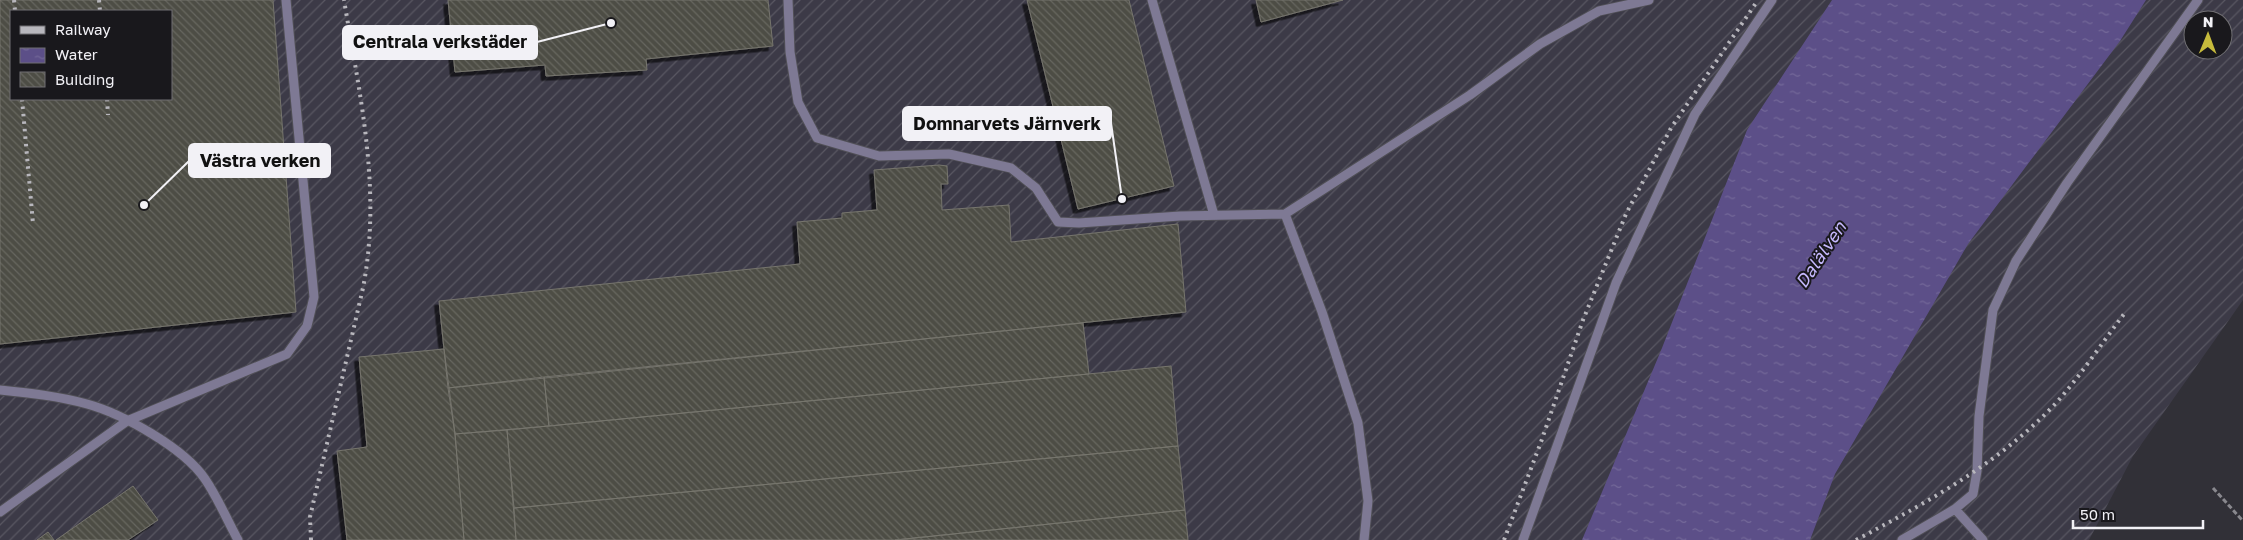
<svg xmlns="http://www.w3.org/2000/svg" width="2243" height="540" viewBox="0 0 2243 540" font-family="'Golos Text',sans-serif">
<style>
.industrial{fill:url(#industrial-furrows);fill-rule:evenodd}
.water{fill:url(#water-ripples)}
.building{fill:url(#building-back-hatch);stroke:#76756d;fill-rule:evenodd;filter:url(#shadow)}
.lines{fill:none;stroke-linecap:round;stroke-linejoin:round}
.service-casing{stroke:#504f56;stroke-width:11}
.path{stroke:#89888e;stroke-width:3;stroke-dasharray:5 2.5;stroke-linecap:butt}
.service{stroke:#7e7994;stroke-width:9}
.rail{stroke:#b8b7bd;stroke-width:4;stroke-dasharray:2.5 5;stroke-linecap:butt}
.labels{text-anchor:middle;stroke-width:4;stroke-linejoin:round;paint-order:stroke}
.water-label{font-size:18px;font-style:italic;fill:#c5b8fc;stroke:#19181c}
.leader{fill:none;stroke:#f2f1f6;stroke-width:2}
.callout-dot{fill:#f2f1f6;stroke:#19181c;stroke-width:2}
.callout{fill:#f2f1f6;stroke:#f2f1f6;stroke-width:2}
.callout-label{font-size:18px;text-anchor:middle;font-weight:bold;fill:#111}
</style>
<defs>
<pattern id="industrial-furrows" width="10" height="10" patternUnits="userSpaceOnUse" patternTransform="scale(1.25)"><rect width="10" height="10" fill="#3c3a47"/><path d="M-1 1l2-2M0 10L10 0M9 11l2-2" fill="none" stroke="#595762"/></pattern>
<pattern id="water-ripples" width="26" height="14" patternUnits="userSpaceOnUse" patternTransform="scale(1.25)"><rect width="26" height="14" fill="#5c4f88"/><path d="M2 4q2-2 4 0t4 0M15 11q2-2 4 0t4 0" fill="none" stroke="#746999"/></pattern>
<pattern id="building-back-hatch" width="6" height="6" patternUnits="userSpaceOnUse" patternTransform="scale(1.25)"><rect width="6" height="6" fill="#4d4d45"/><path d="M-1 5l2 2M0 0l6 6M5-1l2 2" fill="none" stroke="#676760"/></pattern>
<filter id="shadow"><feDropShadow dx="-4.5" dy="4.5" stdDeviation="0" flood-color="#0009"/></filter>
</defs>
<rect width="100%" height="100%" fill="#313037"/>
<!-- industrial -->
<path class="industrial" d="M 0,0 L 2243,0 L 2243,300 L 2133,456 L 2089,540 L 0,540 ZM 11,11 L 171,11 L 171,99 L 11,99 ZM 2193,20 L 2223,20 L 2223,50 L 2193,50 Z"/>
<!-- water -->
<path class="water" d="M 1832,0 L 2146,0 L 2120,41 L 1968,244 L 1835,474 L 1810,540 L 1582,540 L 1662,348 L 1747,130 Z"/>
<!-- building -->
<path class="building" d="M 0,0 L 273,0 L 296,312 L 0,344 ZM 11,11 L 171,11 L 171,99 L 11,99 Z
M 448,0 L 768,0 L 773,46 L 646,59 L 647,70 L 546,76 L 545,65 L 455,72 Z
M 1027,0 L 1129,0 L 1174,186 L 1078,209 Z
M 1256,0 L 1343,0 L 1261,22 Z
M 939,165 L 947,166 L 948,184 L 941,184 L 942,210 L 1009,205 L 1011,242 L 1178,224 L 1186,312 L 448,388 L 439,301 L 800,264 L 797,222 L 842,218 L 842,213 L 877,210 L 874,170 Z
M 1083,323 L 1089,374 L 549,426 L 544,377 Z
M 444,349 L 455,434 L 464,540 L 347,540 L 337,451 L 367,447 L 359,357 Z
M 1171,366 L 1178,446 L 514,508 L 507,430 Z
M 544,377 L 549,426 L 455,434 L 448,388 Z
M 507,430 L 516,540 L 464,540 L 455,434 Z
M 1178,446 L 1185,510 L 895,540 L 516,540 L 514,508 Z
M 133,486 L 158,520 L 128,540 L 56,540 Z
M 1185,510 L 1188,540 L 895,540 Z
M 48,532 L 54,540 L 37,540 Z"/>
<g class="lines">
<defs>
<path id="service" d="M 788,0 L 790,52 L 798,102 L 817,138 L 879,156 L 949,154 L 1011,168 L 1036,188 L 1058,222 L 1079,223 L 1180,216 L 1285,214 L 1322,312 L 1358,423 L 1368,501 L 1364,540
M 1152,0 L 1214,215
M 1285,214 L 1470,95 L 1540,44 L 1599,11 L 1649,0
M 0,390 C 29,393 58,396 87,404 C 123,414 184,448 205,479 C 218,498 227,520 238,540
M 1955,509 L 1983,540
M 0,512 L 127,421 L 287,354 L 307,326 L 314,297 L 286,0
M 1523,540 L 1616,283 L 1695,114 L 1772,0
M 1902,540 L 1955,509 L 1973,494 L 1977,471 L 1979,416 L 1993,310 L 2016,261 L 2067,183 L 2198,0"/>
</defs>
<!-- service casing -->
<use href="#service" class="service-casing"/>
<!-- path -->
<path class="path" d="M 2213,488 L 2243,521"/>
<!-- service -->
<use href="#service" class="service"/>
<!-- rail -->
<path class="rail" d="M 14,0 L 15,11
M 99,0 L 100,11
M 22,99 L 33,224
M 107,99 L 108,115
M 311,540 L 310,517 L 363,288 C 382,190 360,97 344,0
M 1504,540 L 1541,442 L 1583,320 L 1626,214 L 1671,128 L 1758,0
M 1856,540 C 1929,501 2000,463 2057,402 C 2081,375 2102,343 2124,314"/>
</g>
<g class="labels">
<!-- water labels -->
<g class="water-label">
<text transform="translate(1821 255) rotate(-56)" y="6">Dalälven</text>
</g>
</g>
<!-- callouts -->
<path class="leader" d="M611 23L537 42M1122 199L1111 123M144 205L189 161"/>
<g class="callout-dot">
<circle cx="611" cy="23" r="5"/>
<circle cx="1122" cy="199" r="5"/>
<circle cx="144" cy="205" r="5"/>
</g>
<g class="callout">
<rect x="343" y="26" width="194" height="33" rx="5"/>
<rect x="903" y="107" width="208" height="33" rx="5"/>
<rect x="189" y="144" width="141" height="33" rx="5"/>
</g>
<g class="callout-label">
<text x="440" y="48">Centrala verkstäder</text>
<text x="1007" y="130">Domnarvets Järnverk</text>
<text x="260" y="167">Västra verken</text>
</g>
<!-- legend -->
<rect x="10" y="10" width="162" height="90" fill="#19181c" stroke="#706f73"/>
<rect x="20" y="26" width="25" height="8" fill="#b8b7bd" stroke="#706f73"/>
<text x="55" y="35" font-size="15" fill="#f2f1f6">Railway</text>
<rect x="20" y="48" width="25" height="15" fill="url(#water-ripples)" stroke="#706f73"/>
<text x="55" y="60" font-size="15" fill="#f2f1f6">Water</text>
<rect x="20" y="72" width="25" height="15" fill="url(#building-back-hatch)" stroke="#706f73"/>
<text x="55" y="85" font-size="15" fill="#f2f1f6">Building</text>
<!-- north arrow -->
<g transform="translate(2208 35) rotate(1)"><circle r="24" fill="#19181c" stroke="#706f73"/>
<path d="M0-4L9 19L0 12L-9 19Z" fill="#c7bb3c"/>
<text y="-8" font-size="14" font-weight="bold" text-anchor="middle" fill="#f2f1f6">N</text>
</g>
<!-- scale -->
<path d="M2073 520v8h130v-8" fill="none" stroke="#f2f1f6" stroke-width="2.5"/>
<text x="2080" y="520" font-size="15" fill="#f2f1f6" stroke="#19181c" stroke-width="4" paint-order="stroke">50 m</text>
</svg>
